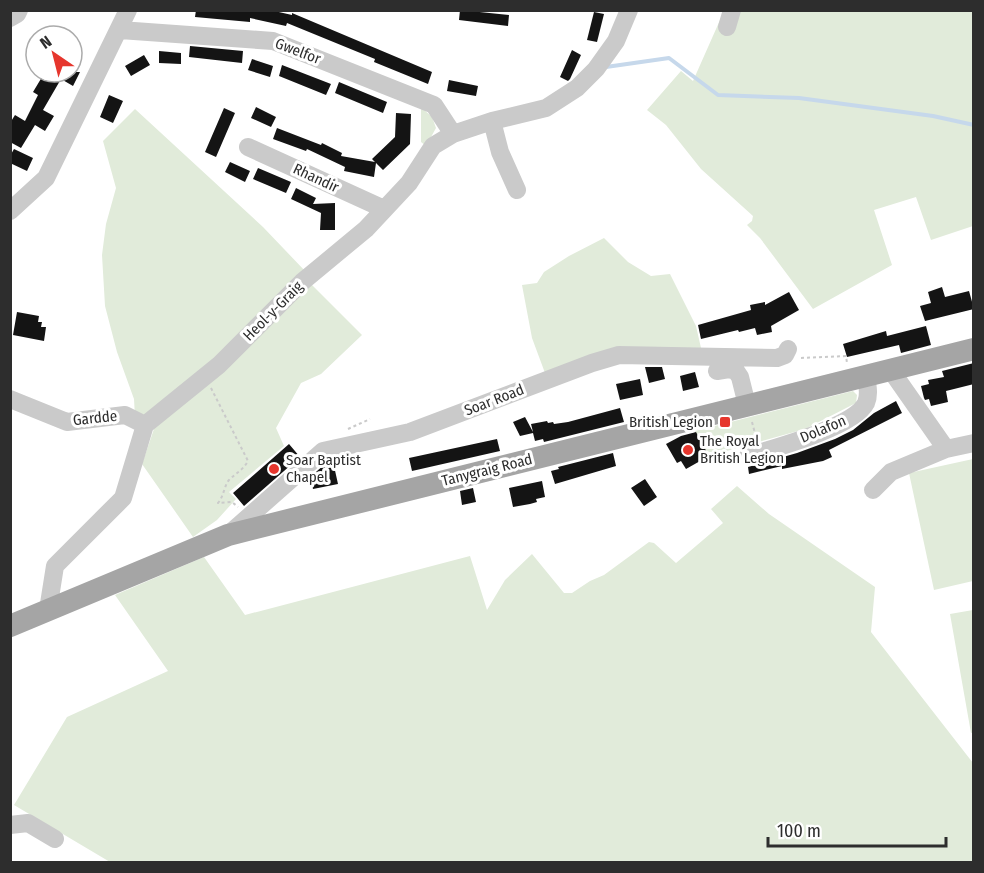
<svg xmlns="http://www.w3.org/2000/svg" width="984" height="873" viewBox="0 0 984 873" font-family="'Fira Sans Condensed',sans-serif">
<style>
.green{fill:#e1ebda}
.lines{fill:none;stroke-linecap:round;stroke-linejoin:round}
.stream{stroke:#c6d8eb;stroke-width:4}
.building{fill:#141414}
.path{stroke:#cacaca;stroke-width:2;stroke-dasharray:3 3;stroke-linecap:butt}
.minor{stroke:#cacaca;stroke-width:18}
.major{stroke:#a5a5a5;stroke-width:22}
.poi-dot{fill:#e6362d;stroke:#fff;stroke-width:2}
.labels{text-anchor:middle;stroke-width:6;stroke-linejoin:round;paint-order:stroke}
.street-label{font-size:15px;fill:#2d2d2d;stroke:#fff}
.poi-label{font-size:15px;fill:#2d2d2d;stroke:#fff;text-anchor:start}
</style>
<rect width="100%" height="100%" fill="#fff"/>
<!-- green -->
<path class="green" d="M 724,11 L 973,11 L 973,226 L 931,240 L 916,197 L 874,210 L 892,265 L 813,309 L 760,238 L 747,225 L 752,221 L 753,216 L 701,169 L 666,125 L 647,110 L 681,71 L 693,81 Z
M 421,107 L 432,117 L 436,128 L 426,146 L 421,142 Z
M 135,109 L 263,227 L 306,272 L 214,362 L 144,419 L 135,417 L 134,399 L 117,352 L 105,306 L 102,255 L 106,224 L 116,188 L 103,141 Z
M 604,238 L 628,262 L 651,276 L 670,274 L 696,326 L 701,348 L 545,373 L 532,338 L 522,285 L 537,283 L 544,272 L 569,256 Z
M 309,282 L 362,335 L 321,374 L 301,383 L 276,428 L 284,446 L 229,492 L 236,499 L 217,520 L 193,537 L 142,464 L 155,426 Z
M 853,391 L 857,395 L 856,403 L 805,429 L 709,456 L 695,431 Z
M 973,459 L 973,581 L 934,590 L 909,473 Z
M 737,486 L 769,514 L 875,587 L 871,632 L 973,763 L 973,862 L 110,862 L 14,805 L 67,717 L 168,671 L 115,595 L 204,557 L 245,615 L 470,556 L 487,610 L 505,580 L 532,554 L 564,593 L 572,593 L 590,581 L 604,575 L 649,542 L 654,543 L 676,563 L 723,523 L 711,509 Z
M 973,610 L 974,732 L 971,733 L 950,614 Z"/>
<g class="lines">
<!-- stream -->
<path class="stream" d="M 606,67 L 669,58 L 718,95 L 799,98 L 933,116 L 974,125"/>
</g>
<!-- building -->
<path class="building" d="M 196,10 L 270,10 L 292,15 L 292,13 L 432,72 L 428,84 L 374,62 L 375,59 L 287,23 L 286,26 L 250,18 L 250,22 L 195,17 Z
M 460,10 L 509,15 L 508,26 L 459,20 Z
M 594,12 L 604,14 L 597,42 L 587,40 Z
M 190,46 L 243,51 L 242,63 L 189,57 Z
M 572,50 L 581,55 L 570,79 L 568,81 L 560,77 Z
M 159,51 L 181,53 L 181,64 L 159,63 Z
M 144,55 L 150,65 L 131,76 L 125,66 Z
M 252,59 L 273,66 L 270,77 L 248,70 Z
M 282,65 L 331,84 L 326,95 L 279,76 Z
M 45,72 L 80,72 L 73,86 L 61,79 L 43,110 L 54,116 L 45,131 L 35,125 L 21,148 L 10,142 L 10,123 L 15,115 L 25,121 L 38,95 L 33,92 Z
M 449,80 L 478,86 L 476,96 L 447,91 Z
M 339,82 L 387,102 L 383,113 L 335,93 Z
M 109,95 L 123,101 L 113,123 L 100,117 Z
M 256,107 L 276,117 L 271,127 L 251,118 Z
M 224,108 L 235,113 L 216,157 L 205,152 Z
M 396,113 L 411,114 L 410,144 L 383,170 L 376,163 L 374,177 L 344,171 L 345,167 L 307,149 L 306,151 L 273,139 L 277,128 L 321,145 L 322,143 L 342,153 L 341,156 L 375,162 L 372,159 L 395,137 Z
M 14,149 L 33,158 L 27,171 L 10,163 L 10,156 Z
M 230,162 L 250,171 L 245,182 L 225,172 Z
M 258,168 L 291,182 L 286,193 L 253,179 Z
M 296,188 L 316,198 L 313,204 L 335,203 L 335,230 L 320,230 L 321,213 L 291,199 Z
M 942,287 L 945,297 L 969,291 L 974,309 L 925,321 L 920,306 L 931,303 L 928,292 Z
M 789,292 L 799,310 L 771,326 L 772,332 L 757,335 L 755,328 L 739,332 L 738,330 L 701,339 L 698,325 L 751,310 L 750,305 L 765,302 L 765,305 Z
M 17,312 L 39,316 L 38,322 L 42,322 L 41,327 L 46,327 L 44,341 L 13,335 Z
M 926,326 L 931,345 L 901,353 L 899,345 L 847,357 L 843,344 L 886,331 L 887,336 Z
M 974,363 L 974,384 L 946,391 L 948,402 L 931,406 L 929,399 L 925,400 L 924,398 L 921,386 L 929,384 L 928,380 L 944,377 L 942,371 Z
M 645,367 L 662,367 L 665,379 L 649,383 Z
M 695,372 L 699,387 L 683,391 L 680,376 Z
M 640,379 L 643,395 L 620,400 L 616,384 Z
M 896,401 L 902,413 L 829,450 L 832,457 L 823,461 L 782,469 L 782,466 L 749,474 L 748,467 L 797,453 L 835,439 L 853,430 L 874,413 Z
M 620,408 L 624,422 L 544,442 L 543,439 L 535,441 L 533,433 L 520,436 L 513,422 L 525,417 L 533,432 L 531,424 L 547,421 L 548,423 L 553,422 L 554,424 L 568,422 Z
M 696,432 L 709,456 L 686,469 L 681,461 L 677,463 L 666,444 L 681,436 Z
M 497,439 L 500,451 L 412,471 L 409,458 Z
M 289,444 L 300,457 L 244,506 L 233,493 Z
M 613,453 L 616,466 L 555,484 L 551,471 L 559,469 L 558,467 Z
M 324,465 L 325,468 L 334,466 L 338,484 L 313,489 L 310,477 Z
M 645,479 L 657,497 L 644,506 L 631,488 Z
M 542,481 L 545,497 L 536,499 L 537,502 L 530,504 L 513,507 L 509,488 Z
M 473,488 L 476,502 L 462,505 L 460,491 Z"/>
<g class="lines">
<!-- path -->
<path class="path" d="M 801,358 L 846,356 L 847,363
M 211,388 L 248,461 C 243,470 236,473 229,480 C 224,486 224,496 218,503 L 232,502 L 238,507
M 752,422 L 756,437
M 348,429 L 370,419"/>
<!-- minor -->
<path class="minor" d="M 10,18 L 17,14 L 19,10
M 727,27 L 732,10
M 120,30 L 273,41 L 434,105 L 453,134
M 492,121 L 500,152 L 517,190
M 248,147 L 384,209
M 10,211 L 46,178 L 128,10
M 890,369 L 946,449
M 717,371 L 729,369 L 736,371 L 740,377 L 747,405
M 10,399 L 67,422 L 125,415 L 145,425
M 748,456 C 775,448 854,427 866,403 C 870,394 867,384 866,375
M 873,490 L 891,472 L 946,449 L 974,443
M 228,535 L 323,451 L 410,432 L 592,363 L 619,355 L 777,358 L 785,355 L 788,349
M 48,610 L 55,566 L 123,498 L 145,425 L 219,365 L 302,282 L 366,229 L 409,183 L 433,146 L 453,134 L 492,121 L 546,108 L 577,88 L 596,69 L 616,41 L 629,10
M 10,825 L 28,823 L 55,839"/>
<!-- major -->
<path class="major" d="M 10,626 L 228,535 L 974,349"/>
</g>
<!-- markers -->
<g class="poi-dot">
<rect x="719" y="416" width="12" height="12" rx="3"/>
<circle cx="688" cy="450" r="6"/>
<circle cx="274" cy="469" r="6"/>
</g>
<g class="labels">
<!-- street labels -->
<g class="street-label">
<text transform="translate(298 51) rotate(21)" y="5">Gwelfor</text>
<text transform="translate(316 178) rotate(25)" y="5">Rhandir</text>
<text transform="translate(273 311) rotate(-45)" y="5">Heol-y-Graig</text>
<text transform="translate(494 400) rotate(-21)" y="5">Soar Road</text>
<text transform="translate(95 418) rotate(-6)" y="5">Gardde</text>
<text transform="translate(823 429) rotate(-23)" y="5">Dolafon</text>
<text transform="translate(487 470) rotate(-14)" y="5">Tanygraig Road</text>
</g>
<!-- poi labels -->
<g class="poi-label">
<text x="713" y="427" text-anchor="end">British Legion</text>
<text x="700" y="446">The Royal<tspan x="700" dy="17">British Legion</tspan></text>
<text x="286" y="465">Soar Baptist<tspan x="286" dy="17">Chapel</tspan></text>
</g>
</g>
<!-- border -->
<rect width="984" height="873" fill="none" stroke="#2d2d2d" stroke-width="24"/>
<!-- north arrow -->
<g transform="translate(54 54) rotate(325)"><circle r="28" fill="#ffffff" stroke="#ababab" stroke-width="1.5"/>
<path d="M0-4.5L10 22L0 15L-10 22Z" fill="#e6362d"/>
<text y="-9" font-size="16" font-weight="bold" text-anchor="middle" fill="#2d2d2d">N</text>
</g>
<!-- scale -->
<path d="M768 837v9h178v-9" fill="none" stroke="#2d2d2d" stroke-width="3"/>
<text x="777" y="837" font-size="18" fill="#2d2d2d" stroke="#ffffff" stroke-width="4.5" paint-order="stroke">100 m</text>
</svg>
